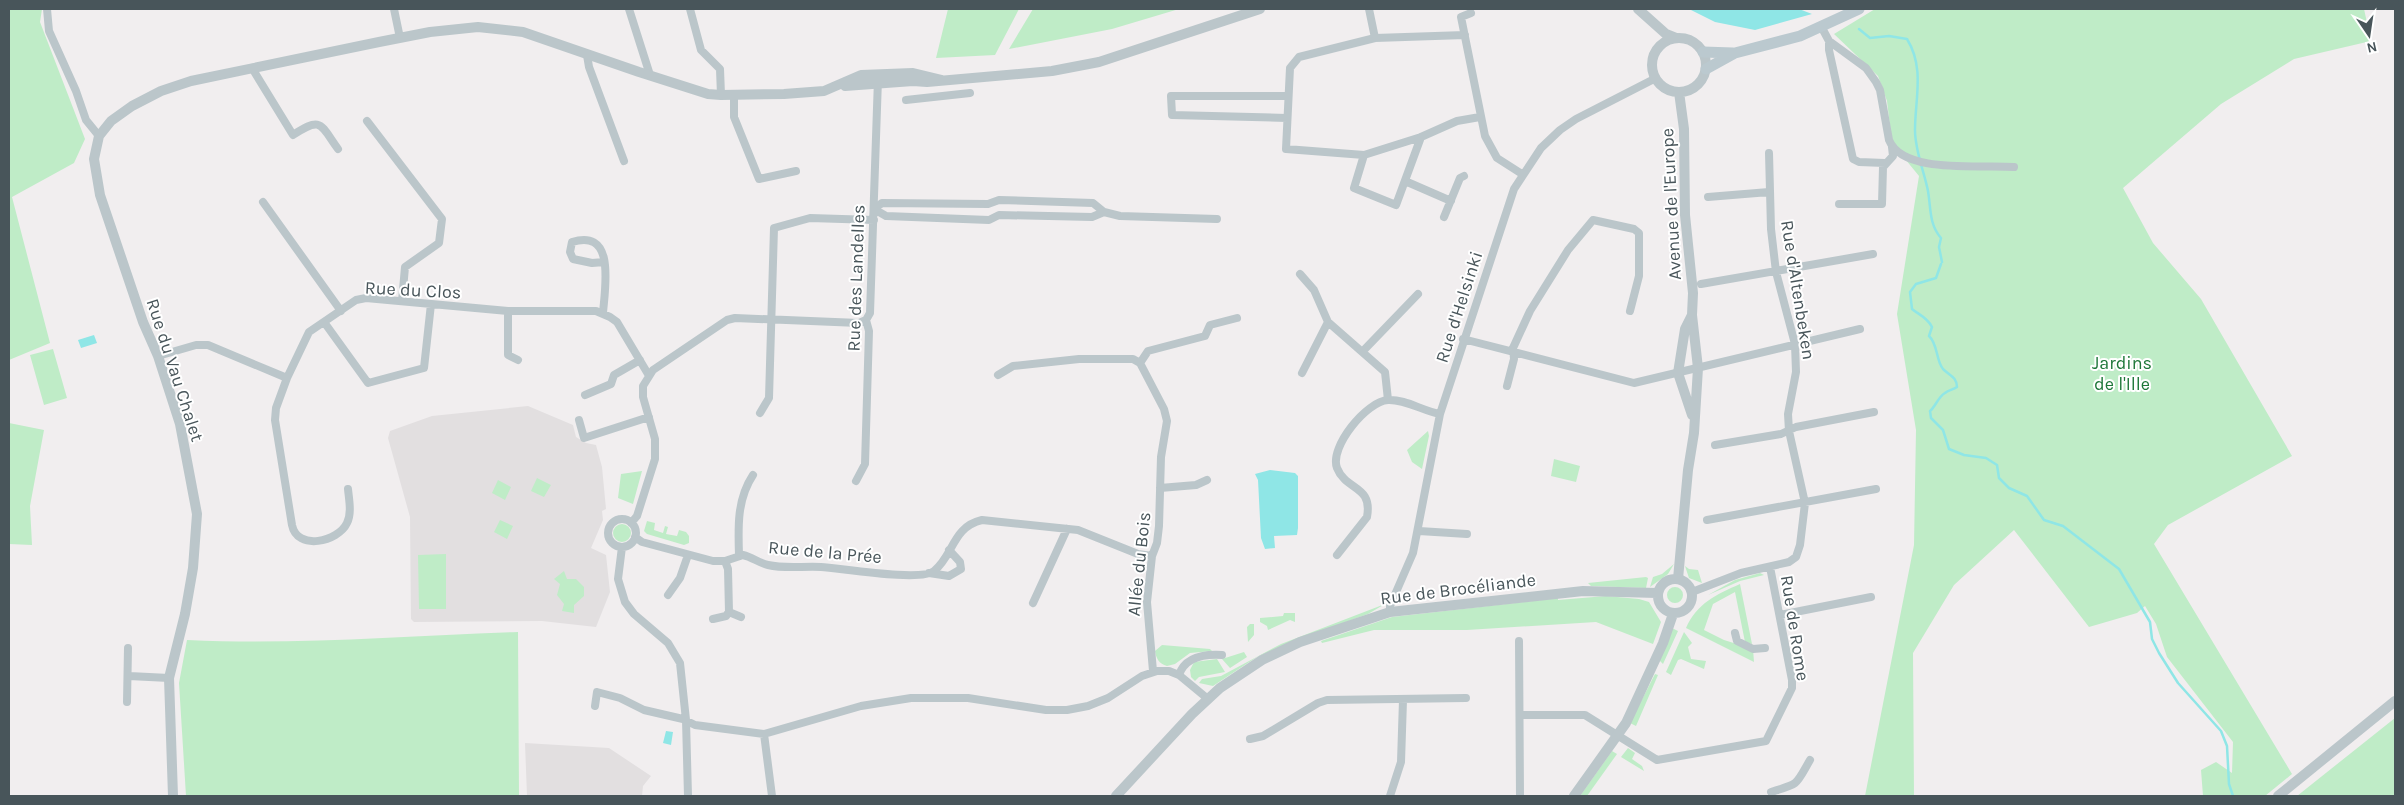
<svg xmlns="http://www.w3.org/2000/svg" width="2404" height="805" viewBox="0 0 2404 805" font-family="Karla,sans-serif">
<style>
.education{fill:#e2dfe0}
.green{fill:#bfecc7}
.water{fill:#8fe6e6}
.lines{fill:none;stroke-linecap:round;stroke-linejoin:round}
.stream{stroke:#8fe6e6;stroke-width:2.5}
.minor{stroke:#bbc6ca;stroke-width:8}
.tertiary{stroke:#bbc6ca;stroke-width:10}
.secondary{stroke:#bbc9cf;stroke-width:11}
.labels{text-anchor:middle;stroke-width:4;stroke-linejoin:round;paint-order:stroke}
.street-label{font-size:18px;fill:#48555a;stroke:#fff}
.park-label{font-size:18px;fill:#1d7738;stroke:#fff}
</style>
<rect width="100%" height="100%" fill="#f1eeef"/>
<!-- education -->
<path class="education" d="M 528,406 L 573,425 L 576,437 L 586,443 L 596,445 L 602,467 L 606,509 L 602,511 L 603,520 L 591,548 L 606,555 L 610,592 L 596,627 L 542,621 L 414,622 L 411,619 L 410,517 L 388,438 L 390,431 L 432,416 Z
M 525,743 L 609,748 L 651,776 L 643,786 L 642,796 L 527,796 Z"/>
<!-- green -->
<path class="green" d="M 9,9 L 42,9 L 40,22 L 85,139 L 74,163 L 12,197 L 50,343 L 9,360 Z
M 948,9 L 1019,9 L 995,55 L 936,58 Z
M 1033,9 L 1179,9 L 1112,29 L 1009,49 Z
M 1875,9 L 2364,9 L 2371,41 L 2294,59 L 2221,104 L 2123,188 L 2153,243 L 2201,299 L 2292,456 L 2168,525 L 2154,544 L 2292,774 L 2265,796 L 2203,796 L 2201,770 L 2216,762 L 2232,773 L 2233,742 L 2167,657 L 2156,624 L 2145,606 L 2137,613 L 2089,627 L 2014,530 L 1954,585 L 1913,653 L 1914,796 L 1865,796 L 1914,545 L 1916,430 L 1897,314 L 1919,176 L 1892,143 L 1887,101 L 1878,76 L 1834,34 Z
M 53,349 L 67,398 L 44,405 L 30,355 Z
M 9,423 L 44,430 L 30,506 L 32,545 L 9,544 Z
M 1428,431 L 1429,436 L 1422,469 L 1412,462 L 1407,450 Z
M 1554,459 L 1580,466 L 1576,482 L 1551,476 Z
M 642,471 L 633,504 L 618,498 L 621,474 Z
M 537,478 L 551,485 L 544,497 L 531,491 Z
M 498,480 L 511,487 L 505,500 L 492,493 Z
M 500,520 L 513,526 L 507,539 L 494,532 Z
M 647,521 L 655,523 L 654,530 L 663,533 L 665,526 L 668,527 L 666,534 L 677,536 L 679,530 L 686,532 L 689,536 L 689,543 L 684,545 L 647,534 L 644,531 Z
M613 533a9 9 0 1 1 18 0a9 9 0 1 1-18 0Z
M 446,554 L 446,609 L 419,609 L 418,555 Z
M 1674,564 L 1668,574 L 1650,587 L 1653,577 L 1662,574 Z
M 1685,566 L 1689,569 L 1698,570 L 1702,583 L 1689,578 Z
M 564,571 L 567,579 L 576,579 L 584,587 L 584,596 L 574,605 L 574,613 L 562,611 L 564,604 L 557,595 L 560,584 L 554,579 Z
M 1760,573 L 1764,575 L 1740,581 L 1708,595 L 1735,580 Z
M 1646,577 L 1648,578 L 1646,588 L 1591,586 L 1588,583 Z
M 1740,584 L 1752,644 L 1745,642 L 1735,592 L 1713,604 L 1704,630 L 1724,640 L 1753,649 L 1754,662 L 1686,628 C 1696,604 1717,594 1740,584 Z
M1667 595a8 8 0 1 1 16 0a8 8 0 1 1-16 0Z
M 1606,596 L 1639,599 L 1649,602 L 1661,622 L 1653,644 L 1596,622 L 1467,630 L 1374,630 L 1322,643 L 1321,641 L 1392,617 L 1558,598 L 1558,600 Z
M 1385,604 L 1368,614 L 1302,638 L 1257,657 L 1213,686 L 1199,683 L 1202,679 L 1221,676 L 1281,644 Z
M 1284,613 L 1295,613 L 1295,622 L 1290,620 L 1268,630 L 1267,626 L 1260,622 L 1260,618 L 1283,616 Z
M 1250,624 L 1254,624 L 1254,635 L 1248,642 L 1247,627 Z
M 1672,628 L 1678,631 L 1663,664 L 1659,660 Z
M 518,632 L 519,796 L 186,796 L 179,683 L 187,640 C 297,645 407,636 518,632 Z
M 1684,632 L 1692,643 L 1688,647 L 1691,659 L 1706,661 L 1704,669 L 1681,659 L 1678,660 L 1671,675 L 1666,672 Z
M 1162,645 L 1210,649 L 1212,651 L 1190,653 L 1175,664 L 1167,666 C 1159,664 1156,658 1155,651 Z
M 1244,652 L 1247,657 L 1230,668 L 1222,659 Z
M 1217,659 L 1225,672 L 1199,677 L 1195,681 L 1191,677 L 1190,670 L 1194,662 Z
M 1655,674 L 1658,675 L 1636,726 L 1630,723 Z
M 2395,718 L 2395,796 L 2297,796 Z
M 1628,748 L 1635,753 L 1632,759 L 1642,766 L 1644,771 L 1621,757 Z
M 1612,751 L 1617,754 L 1587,796 L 1580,796 Z"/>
<!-- water -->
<path class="water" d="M 1689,9 L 1799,9 L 1812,14 L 1755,30 L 1715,22 Z
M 94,335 L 97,343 L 81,348 L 78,340 Z
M 1270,470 L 1295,473 L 1298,476 L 1298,528 L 1297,535 L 1274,536 L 1275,548 L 1265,549 L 1261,538 L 1258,480 L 1255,474 Z
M 666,731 L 673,732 L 671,745 L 663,743 Z"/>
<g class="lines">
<!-- stream -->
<path class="stream" d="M 1859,29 L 1870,38 L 1889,36 L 1907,39 C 1925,68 1915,99 1915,130 C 1915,151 1924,171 1928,191 C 1931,209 1929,224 1941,238 L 1939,247 L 1942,262
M 1941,264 L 1936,278 L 1916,284 L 1910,292 L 1912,309 C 1919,315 1927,317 1932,327 L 1929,336 C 1938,344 1936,361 1943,369 C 1949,375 1957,377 1957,387 C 1953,390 1948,390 1945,393 C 1938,397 1936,406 1930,411 L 1931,418 L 1943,430 L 1949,449 L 1964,455 L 1986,458 L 1997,465 L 1999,478 L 2009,488 L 2027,496 L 2044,520 L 2063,526 L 2119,569 L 2150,622 L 2152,639 L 2159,653 L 2178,683 L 2221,731 L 2227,746 L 2229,784 L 2233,796"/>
<!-- minor -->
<path class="minor" d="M 47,9 L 49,31 L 76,91 L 86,120 L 99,136
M 394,9 L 400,38
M 629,9 L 650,75
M 690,9 L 701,50 L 720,69 L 721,95
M 1369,9 L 1375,38
M 1471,13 L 1461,17 L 1485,136 L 1497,158 L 1522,174
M 1822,28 L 1829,41 L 1866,68 L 1876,82 L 1880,90 L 1889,140 C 1903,175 1983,164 2014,167
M 1465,35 L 1375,38 L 1299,57 L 1290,68 L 1286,149 L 1364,155 L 1421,137 L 1457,121 L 1480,117
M 1829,41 L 1829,50 L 1853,159 L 1859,162 L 1885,163
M 587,55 L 589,67 L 624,161
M 252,68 L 293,135 C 322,116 320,124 338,149
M 734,97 L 734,117 L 759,179 L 796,171
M 906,100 L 970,93
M 1287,118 L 1172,115 L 1171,96 L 1287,96
M 367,121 L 442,219 L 439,243 L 405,267 L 402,301
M 1364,155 L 1354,188 L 1396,205 L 1421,137
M 1405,181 L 1451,201
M 1708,197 L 1769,192
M 263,202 L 341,311
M 1839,204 L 1882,204 L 1883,167 L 1893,156 L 1892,147
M 1104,212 L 1092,217 L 999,215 L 989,220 L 886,216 L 874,209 L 882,203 L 988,204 L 999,200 L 1093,203 L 1104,212 L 1120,216 L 1217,219
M 1444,217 L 1460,178 L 1464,176
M 1300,274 L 1314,290 L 1328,322
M 1701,284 L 1873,254
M 508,311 L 508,355 L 518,360
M 603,313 C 605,287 616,228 572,242 L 570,252 L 573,259 L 592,263 L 604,262
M 324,322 L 368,383 L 424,368 L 431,304
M 1463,339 L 1634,383 L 1860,329
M 1363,351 L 1418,294
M 158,356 L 196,345 L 208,345 L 287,378
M 1140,363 L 1148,351 L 1205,336 L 1210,325 L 1237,318
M 1302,373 L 1328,322 L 1385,372 L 1388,400
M 998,375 L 1013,366 L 1079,359 L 1133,359 L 1140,363 L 1164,409 L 1167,421 L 1161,457 L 1159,526 L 1157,543 L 1152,556 L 1147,602 L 1153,671
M 1507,386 L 1514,359 L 1513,348 L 1530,311 L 1568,250 L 1593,220 L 1634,229 L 1639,233 L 1639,276 L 1630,311
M 585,395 L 611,384 L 614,375 L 640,360
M 760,413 L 769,398 L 774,228 L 810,218 L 874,220
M 579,420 L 584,438 L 649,417
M 1715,445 L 1781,434 L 1796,427 L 1874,412
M 856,481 L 865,464 L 869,331 L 866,320 L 870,313 L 878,79
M 1160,488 L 1196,485 L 1207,480
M 348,489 C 349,500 352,513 347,523 C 338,542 297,551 292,525 L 275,420 L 276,408 L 287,378 L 309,332 L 356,300 L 366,298 L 508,311 L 596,311 L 610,317 L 617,322 L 648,374
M608 533a14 14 0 1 1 28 0a14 14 0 1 1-28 0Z
M 1707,520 L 1876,489
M 631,523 L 637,516 L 655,459 L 655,439 L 643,397 L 643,386 L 653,370 L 727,320 L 735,318 L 859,323 L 866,320
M 1419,531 L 1467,534
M 635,537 L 642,542 L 713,561 L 725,561 L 743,555 C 752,557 759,563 768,565 C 785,569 803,566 821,567 C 840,568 921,582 934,571 C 954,555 952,527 982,520 L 1078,530 L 1138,554 L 1152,556
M 622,547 L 618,579 L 625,602 L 634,614 L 668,643 L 680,663 L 686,720 L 688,796
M 739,555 C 738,527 737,499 753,475
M 1337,555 L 1367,517 C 1373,485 1346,491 1337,468 C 1329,447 1367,401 1388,400 C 1405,399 1423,411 1440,414
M 725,561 L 728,569 L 729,612
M 929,573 L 949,576 L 961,569 L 960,562 L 949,550
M 1692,592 L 1741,573 L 1789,562 L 1796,557 L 1800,545 L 1805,503 L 1789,431 L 1788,414 L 1796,372 L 1795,344 L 1776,272 L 1771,229 L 1769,153
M 668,595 L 680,578 L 688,555
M 1033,603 L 1067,529
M 1390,612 L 1390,606 L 1413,553 L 1440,414 L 1514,189 L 1541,148 L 1560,130 L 1576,119 L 1656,78
M 1780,615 L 1871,597
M 713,619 L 726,616 L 729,612 L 741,617
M 1735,633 L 1737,641 L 1753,649 L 1765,648
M 1519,641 L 1520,796
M 1179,675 C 1185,657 1205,654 1222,655
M 129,676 L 169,678
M 127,702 L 128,648
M 595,706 L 597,692 L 620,698 L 644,710 L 683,719 L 695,725 L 764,734 L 861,706 L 911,698 L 968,698 L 1046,710 L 1067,710 L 1088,706 L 1108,698 L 1142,676 L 1157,671 L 1169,671 L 1179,675 L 1208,699
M 1520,715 L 1585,715 L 1657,760 L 1766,741 L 1792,688 L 1792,680 L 1770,567
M 764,734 L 772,796
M 1250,739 L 1263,736 L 1318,703 L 1327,700 L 1466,698
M 1771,792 C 1800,783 1795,786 1810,760
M 1390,796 L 1401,762 L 1403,700"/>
<!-- tertiary -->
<path class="tertiary" d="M 1638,9 L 1666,34 L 1676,38
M1652 65a27 27 0 1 1 54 0a27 27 0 1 1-54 0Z
M 845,86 L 913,81 L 927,82 L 1052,71 L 1099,62 L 1260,9
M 1692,315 L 1685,329 L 1678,373 L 1692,415
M1658 596a17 17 0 1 1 34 0a17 17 0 1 1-34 0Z
M 1678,579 L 1688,470 L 1694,433 L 1698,368 L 1692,315 L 1693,293 L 1685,215 L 1684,129 L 1679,92
M 173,796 L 169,678 L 185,614 L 193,568 L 197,514 L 180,424 L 158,356 L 143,322 L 100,195 L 94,159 L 99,136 L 111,121 L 132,106 L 161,91 L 191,81 L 379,42 L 430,32 L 478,27 L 523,32 L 639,72 L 708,94 L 721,95 L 784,94 L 824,91 L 861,75 L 913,73 L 942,80
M 1116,796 L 1192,714 L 1220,688 L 1262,660 L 1300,642 L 1390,612 L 1583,591 L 1657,593
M 1574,796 L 1626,723 L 1663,643 L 1673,614
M 2278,796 L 2395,701"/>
<!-- secondary -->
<path class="secondary" d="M 1703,52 L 1733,53
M 1706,69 L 1735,53 L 1800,36 L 1859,9"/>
</g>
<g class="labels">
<!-- street labels -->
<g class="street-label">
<text transform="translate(1671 204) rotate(-93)" y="6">Avenue de l'Europe</text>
<text transform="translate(856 278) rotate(-88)" y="6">Rue des Landelles</text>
<text transform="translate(413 290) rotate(3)" y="6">Rue du Clos</text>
<text transform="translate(1798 290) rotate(81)" y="6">Rue d'Altenbeken</text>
<text transform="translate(1459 307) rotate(-72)" y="6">Rue d'Helsinki</text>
<text transform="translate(175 370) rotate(72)" y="6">Rue du Vau Chalet</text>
<text transform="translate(825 552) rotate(5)" y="6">Rue de la Prée</text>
<text transform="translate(1139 564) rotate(-84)" y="6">Allée du Bois</text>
<text transform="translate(1458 589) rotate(-7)" y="6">Rue de Brocéliande</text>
<text transform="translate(1795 628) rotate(81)" y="6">Rue de Rome</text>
</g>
<!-- park labels -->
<g class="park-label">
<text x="2122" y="369">Jardins<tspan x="2122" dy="21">de l'Ille</tspan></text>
</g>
</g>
<!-- border -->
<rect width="2404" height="805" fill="none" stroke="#48555a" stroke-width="20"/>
<!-- north arrow -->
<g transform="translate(2369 35) rotate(167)" stroke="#ffffff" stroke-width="4" paint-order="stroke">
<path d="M0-4L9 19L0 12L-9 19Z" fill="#48555a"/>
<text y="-8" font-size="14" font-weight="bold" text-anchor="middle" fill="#48555a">N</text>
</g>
</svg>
